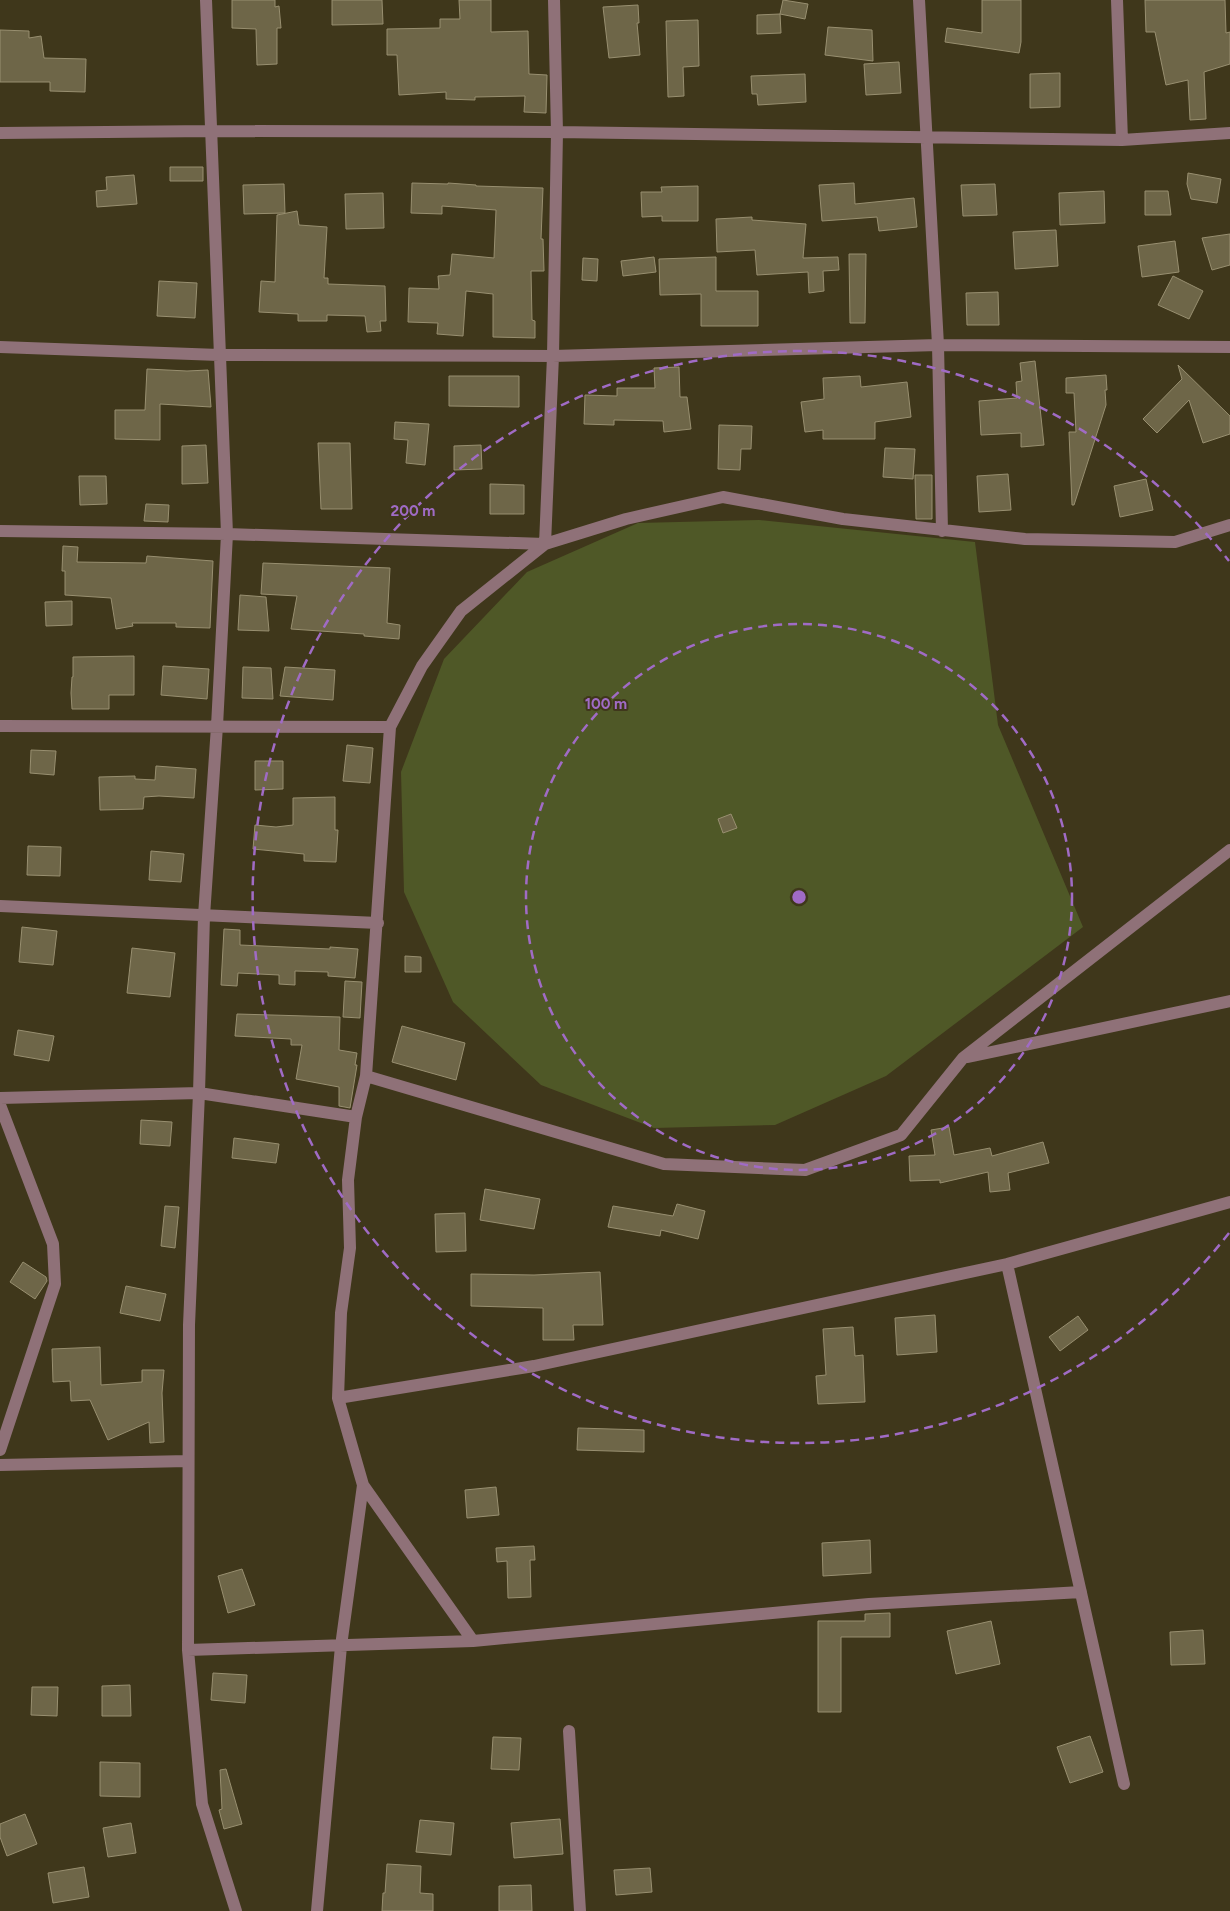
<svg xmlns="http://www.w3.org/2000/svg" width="1230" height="1911" viewBox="0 0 1230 1911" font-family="Figtree,sans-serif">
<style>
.green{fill:#4f5827}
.building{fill:#6e6648;stroke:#988f70}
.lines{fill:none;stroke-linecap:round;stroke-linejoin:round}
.minor{stroke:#8f7178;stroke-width:12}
.ring{fill:none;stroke:#a06bc5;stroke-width:2.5;stroke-dasharray:9 6}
.centre{fill:#a06bc5;stroke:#3f371b;stroke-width:2.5}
.ring-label{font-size:15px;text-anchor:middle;font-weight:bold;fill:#a06bc5;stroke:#3f371b;stroke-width:4;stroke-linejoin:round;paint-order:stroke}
</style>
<rect width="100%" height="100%" fill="#3f371b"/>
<!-- green -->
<path class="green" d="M 759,520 L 975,542 L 998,725 L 1083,927 L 886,1076 L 775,1125 L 654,1128 L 541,1085 L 453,1002 L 404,892 L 401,772 L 444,659 L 527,572 L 638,523 Z"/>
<!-- building -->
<path class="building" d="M 232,0 L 275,0 L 275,7 L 279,6 L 281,28 L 277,28 L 277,64 L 257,65 L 256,29 L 232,28 Z
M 332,0 L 382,0 L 383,24 L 332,25 Z
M 459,0 L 491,0 L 491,32 L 528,31 L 529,74 L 547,75 L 546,113 L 524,112 L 525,96 L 475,97 L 475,100 L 446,99 L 446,92 L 399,95 L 397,55 L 387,55 L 387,29 L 440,28 L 440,19 L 460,19 Z
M 783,0 L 808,4 L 805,19 L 780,14 Z
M 982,0 L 1021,0 L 1021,42 L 1019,53 L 945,42 L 947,28 L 982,33 Z
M 1145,0 L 1225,0 L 1226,33 L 1230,32 L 1230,64 L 1204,72 L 1206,119 L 1190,120 L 1188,80 L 1166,85 L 1155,32 L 1146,32 Z
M 638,5 L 639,23 L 637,23 L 640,55 L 609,58 L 603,7 Z
M 780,14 L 781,33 L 757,34 L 757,15 Z
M 698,20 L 699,66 L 683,67 L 684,96 L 668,97 L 666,21 Z
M 828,27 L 872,30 L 873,61 L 825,55 Z
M 0,30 L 29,31 L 29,38 L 41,36 L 44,58 L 86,59 L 85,92 L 50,91 L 50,82 L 0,82 Z
M 899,62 L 901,93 L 866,95 L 864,64 Z
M 1060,73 L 1060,107 L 1030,108 L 1030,74 Z
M 805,74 L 806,102 L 758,105 L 757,94 L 752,94 L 751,76 Z
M 170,167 L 203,167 L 203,181 L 170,181 Z
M 1188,173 L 1221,179 L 1217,203 L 1191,199 L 1187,184 Z
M 134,175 L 137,204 L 97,207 L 96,191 L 107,190 L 106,177 Z
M 412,183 L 448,184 L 448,183 L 476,185 L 476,186 L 543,188 L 541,239 L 543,239 L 544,271 L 531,271 L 532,320 L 535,321 L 535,338 L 493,337 L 493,294 L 466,291 L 463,336 L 437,334 L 438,323 L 408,322 L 409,288 L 439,289 L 438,276 L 450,275 L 452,254 L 494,258 L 496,210 L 442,206 L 442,214 L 411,213 Z
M 854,183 L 855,204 L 914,198 L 917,227 L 879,231 L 877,217 L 822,221 L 819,185 Z
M 284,184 L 285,213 L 244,214 L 243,185 Z
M 995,184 L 997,215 L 963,216 L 961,185 Z
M 698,186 L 698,221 L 662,221 L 662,216 L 642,217 L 641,192 L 662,192 L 661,187 Z
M 1104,191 L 1105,223 L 1060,225 L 1059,193 Z
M 1145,191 L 1168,191 L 1171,215 L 1145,215 Z
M 383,193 L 384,228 L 346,229 L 345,194 Z
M 297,211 L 299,225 L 327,227 L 324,278 L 328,278 L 328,284 L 385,286 L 386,321 L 380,321 L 381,331 L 367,332 L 365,316 L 327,315 L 327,321 L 298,321 L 298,314 L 259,312 L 261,281 L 275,282 L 277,215 Z
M 752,217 L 752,220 L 806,224 L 803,258 L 838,257 L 839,270 L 823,271 L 824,291 L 809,293 L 808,272 L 757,275 L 755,250 L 717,252 L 716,219 Z
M 1056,230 L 1058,266 L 1015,269 L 1013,232 Z
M 1230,234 L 1230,265 L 1212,270 L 1202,238 Z
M 1175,241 L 1179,272 L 1142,277 L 1138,246 Z
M 849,254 L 866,254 L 865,323 L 850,323 Z
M 654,257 L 656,272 L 623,276 L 621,261 Z
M 716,257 L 716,291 L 758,291 L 758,326 L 701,326 L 701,294 L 660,295 L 659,259 Z
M 583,258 L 598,259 L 597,281 L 582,280 Z
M 1173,276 L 1203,291 L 1189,319 L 1158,305 Z
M 159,281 L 197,283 L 195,318 L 157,316 Z
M 998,292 L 999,325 L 967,325 L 966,293 Z
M 1035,361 L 1044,445 L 1021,447 L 1021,433 L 981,435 L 979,401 L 1017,398 L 1016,382 L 1022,381 L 1020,363 Z
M 1178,365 L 1230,416 L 1230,434 L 1203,443 L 1189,400 L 1157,433 L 1143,419 L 1182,379 Z
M 679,367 L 680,397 L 687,397 L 691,429 L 664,432 L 663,421 L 614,420 L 614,425 L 584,424 L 585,395 L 617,396 L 617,388 L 655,388 L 654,368 Z
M 147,369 L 187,371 L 208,370 L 211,407 L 160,404 L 160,440 L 115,439 L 115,410 L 145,410 Z
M 1106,375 L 1107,390 L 1105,390 L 1106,405 L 1074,505 L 1072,505 L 1069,432 L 1076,432 L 1074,393 L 1066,393 L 1066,378 Z
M 449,376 L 519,376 L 519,407 L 449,406 Z
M 860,376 L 861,387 L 907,382 L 911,417 L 875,422 L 875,439 L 823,439 L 823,430 L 805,432 L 801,402 L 824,399 L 823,378 Z
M 395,422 L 429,424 L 425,465 L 406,463 L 408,440 L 394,439 Z
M 719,425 L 752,426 L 751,449 L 741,449 L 740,470 L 718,469 Z
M 318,443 L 350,443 L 352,509 L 321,509 Z
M 206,445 L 208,483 L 182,484 L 182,446 Z
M 481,445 L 482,469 L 454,470 L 454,446 Z
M 885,448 L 915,449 L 913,479 L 883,477 Z
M 1008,474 L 1011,510 L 979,512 L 977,476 Z
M 915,475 L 932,475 L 932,519 L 916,519 Z
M 79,476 L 106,476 L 107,504 L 80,505 Z
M 1146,479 L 1153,510 L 1120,517 L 1114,486 Z
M 490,484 L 524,485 L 524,514 L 490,514 Z
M 146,504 L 169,505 L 168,522 L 144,521 Z
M 63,546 L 78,547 L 77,562 L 146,563 L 147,556 L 213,561 L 210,628 L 176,627 L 176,623 L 132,623 L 133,626 L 116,629 L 111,598 L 65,595 L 65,571 L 62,571 Z
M 263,563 L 390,568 L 387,623 L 400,625 L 399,639 L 364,636 L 364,634 L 291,629 L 297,596 L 261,594 Z
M 240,595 L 266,597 L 269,631 L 238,630 Z
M 72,601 L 72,625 L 46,626 L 45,602 Z
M 134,656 L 134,695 L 109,695 L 109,709 L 72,709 L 71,693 L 72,677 L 73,677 L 73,657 Z
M 163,666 L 209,669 L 207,699 L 161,695 Z
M 243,667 L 271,668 L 273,699 L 242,698 Z
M 285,667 L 335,670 L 333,700 L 280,696 Z
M 347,745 L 373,748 L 370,783 L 343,781 Z
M 31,750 L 56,751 L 54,775 L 30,773 Z
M 255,761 L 283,761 L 283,789 L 255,790 Z
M 156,766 L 196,769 L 194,798 L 159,796 L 144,797 L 143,809 L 100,810 L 99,777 L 135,776 L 135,779 L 155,780 Z
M 335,797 L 335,830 L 338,830 L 336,862 L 304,861 L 304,854 L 253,849 L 255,825 L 276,827 L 293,825 L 293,798 Z
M 731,814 L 737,828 L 723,833 L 718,819 Z
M 28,846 L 61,847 L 60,876 L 27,875 Z
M 151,851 L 184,854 L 181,882 L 149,880 Z
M 22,927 L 57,931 L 53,965 L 19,962 Z
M 224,929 L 240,930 L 240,945 L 330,949 L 330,947 L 358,949 L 355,978 L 328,976 L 328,972 L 295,971 L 295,985 L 279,984 L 279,975 L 238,973 L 237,986 L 221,985 Z
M 132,948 L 175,953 L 170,997 L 127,993 Z
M 405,956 L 421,957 L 421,972 L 405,972 Z
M 345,981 L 362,982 L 360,1018 L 343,1017 Z
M 237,1014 L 340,1017 L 339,1050 L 357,1053 L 355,1065 L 357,1065 L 350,1108 L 339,1106 L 339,1087 L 296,1079 L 302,1045 L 291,1045 L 291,1039 L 235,1036 Z
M 402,1026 L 465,1043 L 456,1080 L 392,1062 Z
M 18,1030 L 54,1036 L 49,1061 L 14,1055 Z
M 141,1120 L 172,1122 L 170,1146 L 140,1144 Z
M 949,1127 L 954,1155 L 990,1148 L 992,1156 L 1043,1142 L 1049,1163 L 1008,1173 L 1010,1190 L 990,1192 L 988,1172 L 940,1183 L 940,1180 L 910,1181 L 909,1156 L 935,1155 L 931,1130 Z
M 234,1138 L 279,1144 L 276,1163 L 232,1158 Z
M 485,1189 L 540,1199 L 534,1229 L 480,1220 Z
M 677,1204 L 705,1211 L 698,1239 L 661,1230 L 660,1236 L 608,1227 L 613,1206 L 673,1216 Z
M 165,1206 L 179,1207 L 175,1248 L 161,1246 Z
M 465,1213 L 466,1251 L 436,1252 L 435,1214 Z
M 23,1262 L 46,1277 L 47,1281 L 35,1299 L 10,1282 Z
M 600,1272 L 603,1325 L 573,1325 L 574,1340 L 543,1340 L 543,1308 L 471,1306 L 471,1274 L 534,1275 Z
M 126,1286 L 166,1294 L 160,1321 L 120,1313 Z
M 935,1315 L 937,1352 L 897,1355 L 895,1318 Z
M 1078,1316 L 1088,1330 L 1060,1351 L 1049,1337 Z
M 853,1327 L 855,1356 L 863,1355 L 865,1402 L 818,1404 L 816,1376 L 826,1375 L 823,1329 Z
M 100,1347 L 101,1385 L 142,1382 L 142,1370 L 164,1370 L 162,1393 L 164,1442 L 150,1443 L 149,1422 L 108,1440 L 90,1400 L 71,1401 L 70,1381 L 53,1382 L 52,1349 Z
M 578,1428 L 644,1430 L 644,1452 L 577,1450 Z
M 496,1487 L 499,1515 L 467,1518 L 465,1490 Z
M 870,1540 L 871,1573 L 823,1576 L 822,1543 Z
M 534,1546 L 535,1560 L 530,1560 L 531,1597 L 508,1598 L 507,1561 L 497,1562 L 496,1548 Z
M 242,1569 L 255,1605 L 228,1613 L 218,1576 Z
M 890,1613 L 890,1637 L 841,1637 L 841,1712 L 818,1712 L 818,1621 L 865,1621 L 865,1614 Z
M 991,1621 L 1000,1664 L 956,1674 L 947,1631 Z
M 1203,1630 L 1205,1664 L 1171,1665 L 1170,1632 Z
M 213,1673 L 247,1675 L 245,1703 L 211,1700 Z
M 130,1685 L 131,1716 L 102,1716 L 102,1686 Z
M 32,1687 L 58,1687 L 57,1716 L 31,1715 Z
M 1090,1736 L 1103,1772 L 1070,1783 L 1057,1747 Z
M 493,1737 L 521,1738 L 519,1770 L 491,1769 Z
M 100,1762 L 140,1763 L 140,1797 L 100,1796 Z
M 226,1769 L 242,1824 L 224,1829 L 219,1810 L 222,1809 L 220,1770 Z
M 25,1814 L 37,1844 L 7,1856 L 0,1837 L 0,1824 Z
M 560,1819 L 563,1854 L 514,1858 L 511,1823 Z
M 420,1820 L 454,1823 L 451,1855 L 416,1852 Z
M 131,1823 L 136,1853 L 108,1857 L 103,1828 Z
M 387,1864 L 421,1866 L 420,1893 L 433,1894 L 433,1911 L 382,1911 L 383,1893 L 385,1893 Z
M 84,1867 L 89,1897 L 53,1903 L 48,1873 Z
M 650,1868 L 652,1892 L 616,1895 L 614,1870 Z
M 531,1885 L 532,1911 L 499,1911 L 499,1886 Z"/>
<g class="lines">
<!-- minor -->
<path class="minor" d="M 206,0 L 227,534 L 217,726 L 204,916 L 199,1093 L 189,1325 L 188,1650 L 202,1804 L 236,1911
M 919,0 L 938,345 L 942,531
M 1117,0 L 1122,140
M 0,133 L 212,131 L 557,132 L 1122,140 L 1230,133
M 0,347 L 219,355 L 553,356 L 938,345 L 1230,347
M 0,531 L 227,534 L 545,544 L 626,519 L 723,497 L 843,519 L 1025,539 L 1175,542 L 1230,525
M 0,726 L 390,727
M 0,906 L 378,923
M 968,1057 L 1230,1001
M 366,1076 L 664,1164 L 805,1170 L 901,1135 L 963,1058 L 1230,850
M 0,1098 L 199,1093 L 356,1117
M 0,1105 L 53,1244 L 55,1284 L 0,1450
M 1007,1264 L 1124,1784
M 338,1398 L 534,1366 L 1007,1264 L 1230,1202
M 0,1465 L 188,1461
M 363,1485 L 473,1641 L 869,1604 L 1081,1592
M 188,1650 L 473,1641
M 569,1731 L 580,1911
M 317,1911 L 341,1646 L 363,1485 L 338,1398 L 341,1313 L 350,1248 L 348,1180 L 356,1117 L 366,1076 L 390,727 L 422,666 L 461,611 L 545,544 L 553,356 L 557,132 L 554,0"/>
</g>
<!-- distance rings -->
<g class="ring">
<circle cx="799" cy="897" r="273"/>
<path d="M1229 1233A546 546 0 1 1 1229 561"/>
</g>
<circle cx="799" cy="897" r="8" class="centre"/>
<g class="ring-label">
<text x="413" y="516">200 m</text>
<text x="606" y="709">100 m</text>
</g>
</svg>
